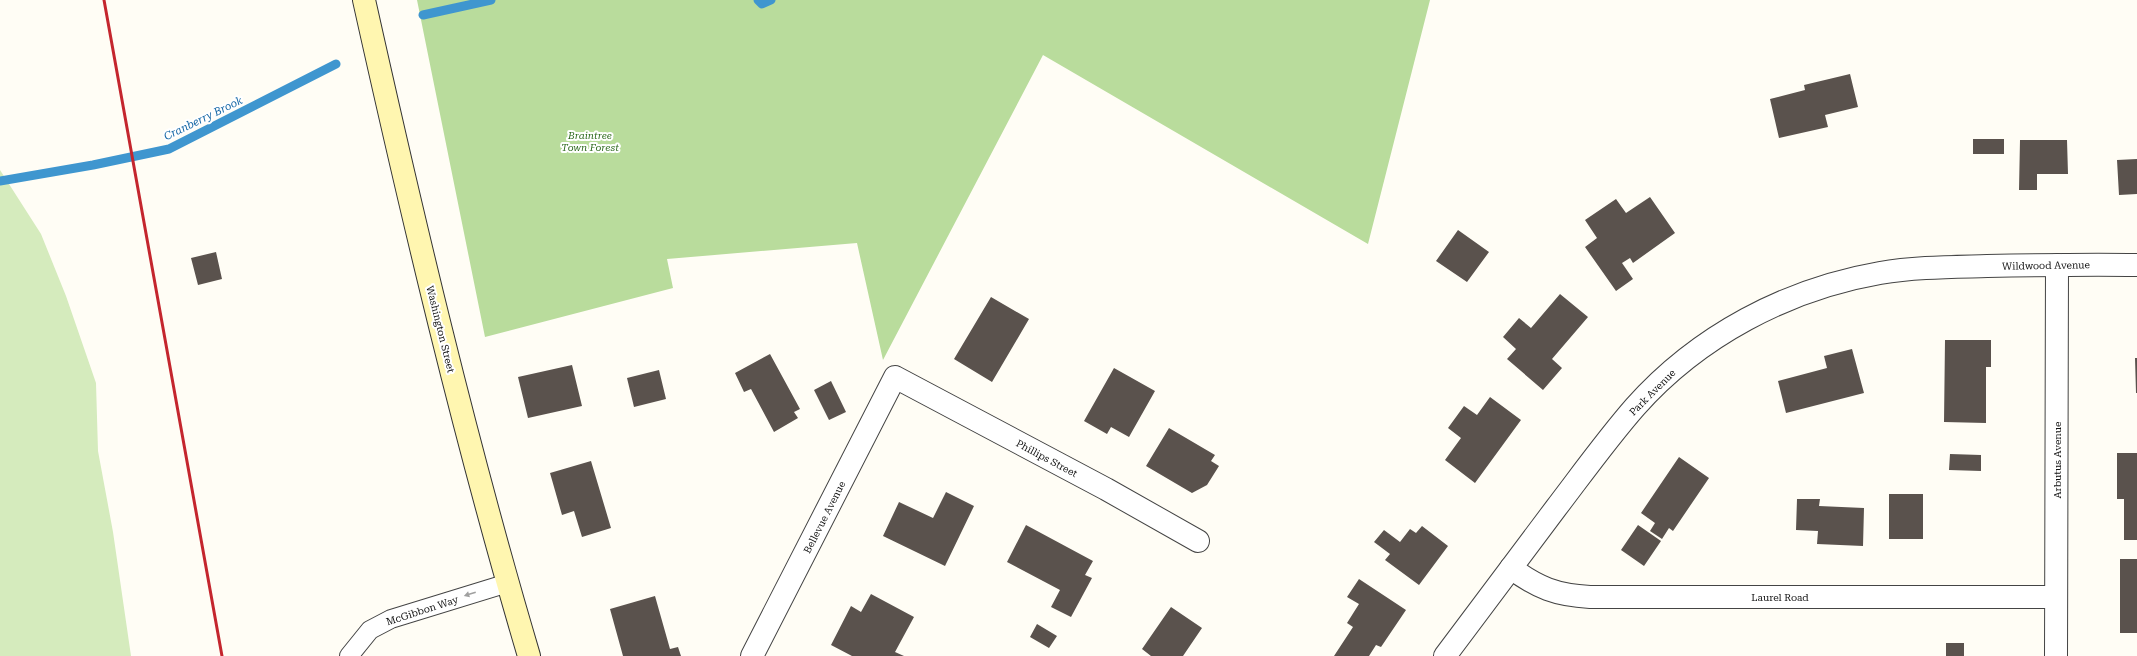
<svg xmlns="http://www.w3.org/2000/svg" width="2137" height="656" viewBox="0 0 2137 656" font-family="'Roboto Serif',serif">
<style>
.green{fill:#d5ebbd}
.forest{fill:#b9dc9c}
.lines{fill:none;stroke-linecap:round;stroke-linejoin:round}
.stream{stroke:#3f96cf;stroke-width:9}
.building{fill:#5a524d}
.service-casing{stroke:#444;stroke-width:20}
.minor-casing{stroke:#444;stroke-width:24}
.tertiary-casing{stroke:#444;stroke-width:24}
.secondary-casing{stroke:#333;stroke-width:24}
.service{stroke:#fff;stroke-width:18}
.minor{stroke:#fff;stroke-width:22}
.tertiary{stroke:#fff;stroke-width:22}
.secondary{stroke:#fff6b0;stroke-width:22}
.rail{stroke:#c4262e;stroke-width:3}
.oneway{fill:#a0a0a0}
.labels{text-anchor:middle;stroke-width:4;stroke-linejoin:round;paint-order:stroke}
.park-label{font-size:10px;font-style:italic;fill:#2f6b1f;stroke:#fff}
.street-label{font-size:10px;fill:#111;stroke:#fff}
.water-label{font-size:11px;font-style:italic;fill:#1768a6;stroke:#fff}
</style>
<rect width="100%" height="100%" fill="#fffdf5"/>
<!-- green -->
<path class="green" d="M 0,170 L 41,234 L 66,296 L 96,383 L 98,451 L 113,532 L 131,656 L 0,656 Z"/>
<!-- forest -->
<path class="forest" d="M 417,0 L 1430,0 L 1368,244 L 1043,55 L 883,360 L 857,243 L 667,259 L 673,288 L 485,337 Z"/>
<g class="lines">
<!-- stream -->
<path class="stream" d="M 758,0 L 762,4 L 771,0
M 423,15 L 491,0
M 0,181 L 93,165 L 169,149 L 336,64"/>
</g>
<!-- building -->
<path class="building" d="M 1850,74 L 1858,107 L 1825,115 L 1828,127 L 1779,138 L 1770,99 L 1805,90 L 1804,85 Z
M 1973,139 L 2004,139 L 2004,154 L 1973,154 Z
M 2020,140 L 2067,140 L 2068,174 L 2037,174 L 2037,190 L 2019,190 Z
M 2137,159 L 2137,194 L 2119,195 L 2117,160 Z
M 1650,197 L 1675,233 L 1633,263 L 1630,258 L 1622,263 L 1633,279 L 1616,291 L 1585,247 L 1597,238 L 1585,220 L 1616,199 L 1626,213 Z
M 1458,230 L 1489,252 L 1467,282 L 1436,261 Z
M 216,252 L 222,279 L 198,285 L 191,258 Z
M 1560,294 L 1588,317 L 1552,359 L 1562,368 L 1543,390 L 1507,359 L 1516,349 L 1503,337 L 1519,318 L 1531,328 Z
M 991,297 L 1029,319 L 992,382 L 954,359 Z
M 1945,340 L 1991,340 L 1991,367 L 1986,367 L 1986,423 L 1944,422 Z
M 1852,349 L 1864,393 L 1786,413 L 1778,381 L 1827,368 L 1824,356 Z
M 770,354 L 800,409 L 794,412 L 798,418 L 774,432 L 751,389 L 744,392 L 735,373 Z
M 2135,358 L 2137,358 L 2137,393 L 2136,393 Z
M 572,365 L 582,406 L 528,418 L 518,377 Z
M 1114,368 L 1155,391 L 1129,437 L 1111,427 L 1107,434 L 1084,421 Z
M 659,370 L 666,399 L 634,407 L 627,378 Z
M 831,381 L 846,412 L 829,420 L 814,390 Z
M 1490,397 L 1521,420 L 1475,483 L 1445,460 L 1461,438 L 1448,428 L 1464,406 L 1477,415 Z
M 1169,428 L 1215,455 L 1211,461 L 1219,466 L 1207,485 L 1192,493 L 1146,466 Z
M 2117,453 L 2137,453 L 2137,540 L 2124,540 L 2124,499 L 2117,499 Z
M 1950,454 L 1981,455 L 1981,471 L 1949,470 Z
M 1679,457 L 1709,478 L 1673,531 L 1669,528 L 1662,539 L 1650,531 L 1655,523 L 1641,513 Z
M 591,461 L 611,528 L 582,537 L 574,511 L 562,515 L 550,473 Z
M 946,492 L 974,506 L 945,566 L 883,536 L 899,502 L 933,518 Z
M 1889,494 L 1923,494 L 1923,539 L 1889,539 Z
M 1797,499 L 1820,499 L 1819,506 L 1864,508 L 1863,546 L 1817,544 L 1818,531 L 1796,530 Z
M 1026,525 L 1093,561 L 1085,575 L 1092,578 L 1071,617 L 1051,607 L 1060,590 L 1007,562 Z
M 1638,525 L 1661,541 L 1644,566 L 1621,550 Z
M 1422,526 L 1448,546 L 1419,585 L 1385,560 L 1390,554 L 1374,542 L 1384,530 L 1400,542 L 1410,529 L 1416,533 Z
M 2120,559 L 2137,559 L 2137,633 L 2120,633 Z
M 1359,579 L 1406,610 L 1381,647 L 1376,645 L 1369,656 L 1334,656 L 1353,627 L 1347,623 L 1359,604 L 1347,597 Z
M 871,594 L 914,617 L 895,652 L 904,656 L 852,656 L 831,645 L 851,606 L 861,612 Z
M 655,596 L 670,649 L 678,647 L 681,656 L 623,656 L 610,609 Z
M 1171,607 L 1202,628 L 1183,656 L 1151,656 L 1142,649 Z
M 1037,624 L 1057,636 L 1049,648 L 1030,637 Z
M 1946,643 L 1964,643 L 1964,656 L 1946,656 Z"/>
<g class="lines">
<defs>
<path id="service" d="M 349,656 L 370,630 L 391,619 L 508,583"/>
<path id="minor" d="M 1511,568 C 1538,588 1556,595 1590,597 L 2056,597
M 752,656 L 895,377 L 1106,489 L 1198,541
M 2056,656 L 2057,265"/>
<path id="tertiary" d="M 1445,656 C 1482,607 1519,558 1556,508 C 1582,474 1607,439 1635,407 C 1698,336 1787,289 1880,273 C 1915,267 1951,267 1987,266 C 2037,265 2087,264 2137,265"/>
<path id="secondary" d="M 364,0 C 413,220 465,440 529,656"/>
</defs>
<!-- service casing -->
<use href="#service" class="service-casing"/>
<!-- minor casing -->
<use href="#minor" class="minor-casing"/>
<!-- tertiary casing -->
<use href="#tertiary" class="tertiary-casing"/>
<!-- secondary casing -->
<use href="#secondary" class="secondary-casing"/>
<!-- service -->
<use href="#service" class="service"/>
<!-- minor -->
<use href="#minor" class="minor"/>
<!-- tertiary -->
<use href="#tertiary" class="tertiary"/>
<!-- secondary -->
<use href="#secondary" class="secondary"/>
<!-- rail -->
<path class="rail" d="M 104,0 L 222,656"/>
</g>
<!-- one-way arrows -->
<defs><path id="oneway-solid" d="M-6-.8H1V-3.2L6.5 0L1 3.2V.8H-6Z"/></defs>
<use class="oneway" href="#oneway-solid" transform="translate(470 594) rotate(163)"/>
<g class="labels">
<!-- park labels -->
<g class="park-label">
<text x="590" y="139">Braintree<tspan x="590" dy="12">Town Forest</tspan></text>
</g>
<!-- street labels -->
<g class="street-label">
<text transform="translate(2046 265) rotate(-1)" y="4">Wildwood Avenue</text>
<text transform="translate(441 329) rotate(76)" y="4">Washington Street</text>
<text transform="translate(1652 392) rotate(-45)" y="4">Park Avenue</text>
<text transform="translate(1047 458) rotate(28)" y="4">Phillips Street</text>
<text transform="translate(2057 460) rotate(-90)" y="4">Arbutus Avenue</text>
<text transform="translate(824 517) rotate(-63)" y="4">Bellevue Avenue</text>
<text x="1780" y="601">Laurel Road</text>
<text transform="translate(422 610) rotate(-18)" y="4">McGibbon Way</text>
</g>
<!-- water labels -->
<g class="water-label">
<text transform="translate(203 118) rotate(-26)" y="4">Cranberry Brook</text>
</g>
</g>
</svg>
